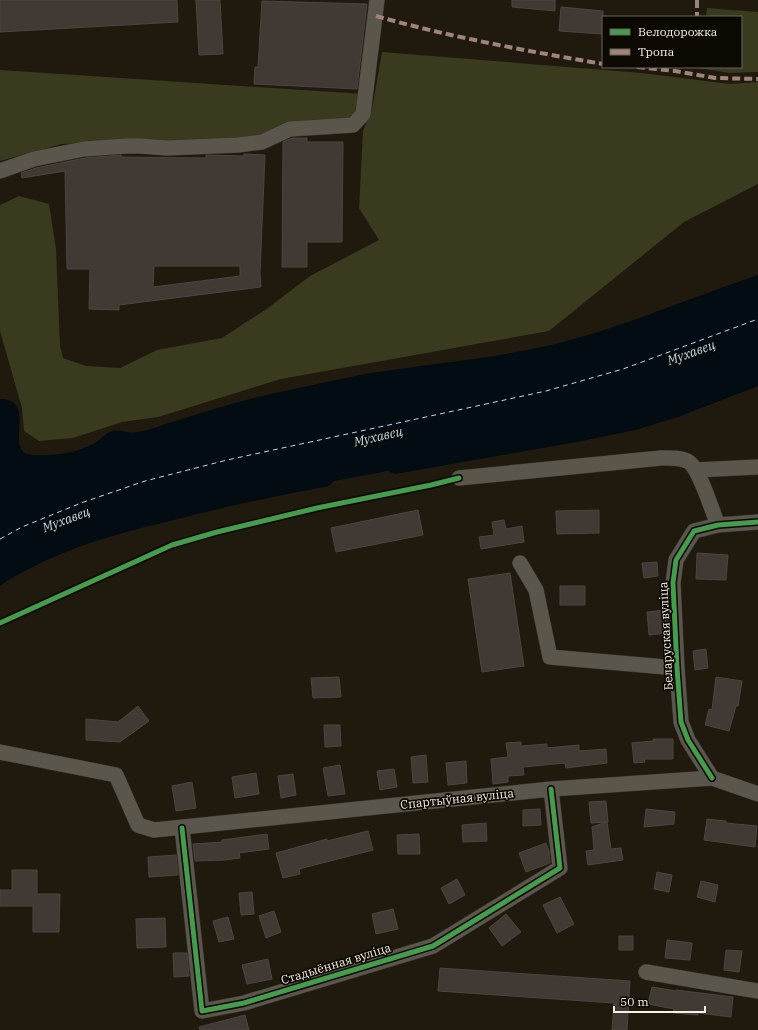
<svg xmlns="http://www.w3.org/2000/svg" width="758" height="1030" viewBox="0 0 758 1030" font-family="'IBM Plex Serif',serif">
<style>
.green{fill:#393a1e}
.water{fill:#030b13}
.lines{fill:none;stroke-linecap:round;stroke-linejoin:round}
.ferry{stroke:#b6def8;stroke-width:1;stroke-dasharray:5 4;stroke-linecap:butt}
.building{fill:#403934;stroke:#4c4440;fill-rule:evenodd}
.minor-casing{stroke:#38342c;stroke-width:16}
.minor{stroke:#5a564c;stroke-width:15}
.quiet{stroke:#a18479;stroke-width:4;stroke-dasharray:8 4;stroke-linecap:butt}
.cycleway-casing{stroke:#0c0802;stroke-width:8}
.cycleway{stroke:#469c4c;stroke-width:5}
.labels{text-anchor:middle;stroke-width:3.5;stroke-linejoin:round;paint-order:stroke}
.street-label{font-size:12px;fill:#f8f1e3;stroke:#0c0802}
.water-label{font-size:13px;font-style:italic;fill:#b6def8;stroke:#0c0802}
</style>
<rect width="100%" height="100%" fill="#1f1a0d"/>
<!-- green -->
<path class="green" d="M 707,8 L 758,12 L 758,72 L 729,73 L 699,68 L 741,67 L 741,17 L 706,17 Z
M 382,52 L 642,73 L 730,84 L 758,82 L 758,184 L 684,222 L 549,331 L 281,379 L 158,417 L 122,422 L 73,438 L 39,441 L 24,431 L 22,408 L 0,331 L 0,205 L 19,196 L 49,204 L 56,249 L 60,346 L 63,358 L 86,366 L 120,368 L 157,350 L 222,338 L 268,308 L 310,276 L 379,240 L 359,208 L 363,131 L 372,109 Z
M 0,70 L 364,94 L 352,121 L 248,139 L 62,144 L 0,161 Z"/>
<!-- water -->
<path class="water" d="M 758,275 L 758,386 L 678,417 L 635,430 L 582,441 L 395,474 L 388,471 L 334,481 L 329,486 C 274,496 220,508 166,522 C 119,533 72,546 29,569 C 19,574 9,579 0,586 L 0,399 C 40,399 0,454 34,455 C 55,456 77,453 95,443 C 101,439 106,433 112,431 C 121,429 129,434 137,432 C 152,430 167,423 182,419 C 207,411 233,403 258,397 C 294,389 329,381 365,374 C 427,364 490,359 551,345 C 622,328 689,298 758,275 Z"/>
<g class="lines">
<!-- ferry -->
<path class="ferry" d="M 0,539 L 22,527 L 81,503 L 145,481 L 227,460 L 546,391 L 623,369 L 758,319"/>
</g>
<!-- building -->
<path class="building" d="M 0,0 L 177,0 L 178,22 L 0,32 Z
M 196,0 L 220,0 L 223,54 L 199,55 Z
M 512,0 L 555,0 L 555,11 L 512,7 Z
M 262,1 L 367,4 L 357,89 L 254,84 L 255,67 L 258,67 Z
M 561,7 L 603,11 L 603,34 L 559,31 Z
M 292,138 L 307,138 L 307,142 L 343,142 L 342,242 L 307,242 L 307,267 L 282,267 L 283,142 Z
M 244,154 L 265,155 L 260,274 L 261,287 L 119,305 L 119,310 L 89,309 L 90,269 L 67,269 L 65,171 L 22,178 L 21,173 L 36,168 L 85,158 L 121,155 L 121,157 L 206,158 L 206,155 L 244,156 ZM 154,266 L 240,266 L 240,276 L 153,287 Z
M 418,510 L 423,535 L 336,552 L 331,528 Z
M 599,510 L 599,533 L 557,534 L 556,511 Z
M 504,520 L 506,529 L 522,526 L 524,542 L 481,549 L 479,537 L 494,535 L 492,522 Z
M 697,553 L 728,555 L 726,580 L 696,579 Z
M 657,562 L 658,576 L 644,578 L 642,563 Z
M 510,573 L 524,666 L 482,672 L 468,579 Z
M 560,586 L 585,586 L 585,605 L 560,605 Z
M 665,610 L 666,633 L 649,635 L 647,612 Z
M 706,649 L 708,668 L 695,670 L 693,651 Z
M 339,677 L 341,697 L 313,698 L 311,678 Z
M 716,677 L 742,681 L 738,706 L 736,706 L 729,731 L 705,725 L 709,709 L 712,710 Z
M 138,706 L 149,721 L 120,742 L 86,740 L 86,719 L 118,722 Z
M 324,725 L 340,725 L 341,746 L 325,747 Z
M 653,739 L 673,739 L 673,759 L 644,759 L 645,762 L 634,763 L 632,743 L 653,741 Z
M 521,742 L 521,746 L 547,744 L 547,748 L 579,745 L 579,751 L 606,749 L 607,763 L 566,768 L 565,763 L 523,767 L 524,775 L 508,776 L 508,782 L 493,784 L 491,759 L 508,757 L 506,743 Z
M 426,755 L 428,782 L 413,783 L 411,757 Z
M 466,761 L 467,783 L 448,785 L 446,763 Z
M 340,765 L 345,794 L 328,796 L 323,768 Z
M 394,769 L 397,787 L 380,790 L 377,771 Z
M 256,773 L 259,794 L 235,798 L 232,777 Z
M 293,774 L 296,795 L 281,798 L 278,776 Z
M 192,782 L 196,808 L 176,811 L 172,786 Z
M 606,801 L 608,822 L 607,822 L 611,849 L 621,848 L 623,860 L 588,865 L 586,851 L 594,850 L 592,827 L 606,822 L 591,823 L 589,802 Z
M 540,809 L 541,825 L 523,826 L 523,810 Z
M 646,809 L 675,812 L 674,824 L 644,827 Z
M 707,819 L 726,821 L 726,823 L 757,826 L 755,847 L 704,840 Z
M 486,823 L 487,841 L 463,842 L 462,825 Z
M 368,831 L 373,850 L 299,869 L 300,874 L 283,878 L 276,853 L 327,839 L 327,841 Z
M 267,834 L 269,849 L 239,853 L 240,858 L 225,860 L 195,861 L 193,844 L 222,842 L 222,840 Z
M 419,834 L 420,854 L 398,854 L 397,835 Z
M 546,843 L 549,851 L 550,863 L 526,872 L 519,853 Z
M 176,855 L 178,875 L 149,877 L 148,857 Z
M 12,870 L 37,870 L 37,894 L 60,894 L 59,932 L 33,932 L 33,906 L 0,906 L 0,890 L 12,890 Z
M 657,872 L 672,875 L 669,892 L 654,889 Z
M 457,879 L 465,895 L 449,904 L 441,888 Z
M 701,881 L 718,885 L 715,902 L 697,897 Z
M 252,892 L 254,914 L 241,915 L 239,893 Z
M 560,897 L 574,924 L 557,933 L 543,905 Z
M 393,909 L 398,929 L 376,934 L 372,914 Z
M 274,911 L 281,932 L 266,938 L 259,916 Z
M 506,914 L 521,932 L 502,946 L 489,928 Z
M 228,917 L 234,939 L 219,942 L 213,921 Z
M 165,918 L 166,947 L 137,948 L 136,919 Z
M 619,936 L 633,936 L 633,950 L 619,950 Z
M 667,940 L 692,943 L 690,960 L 665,958 Z
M 726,950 L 742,951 L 739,972 L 724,970 Z
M 173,953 L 187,953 L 189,976 L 174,977 Z
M 268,959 L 272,979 L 247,984 L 242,965 Z
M 440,968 L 630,981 L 627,1030 L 612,1030 L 614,1003 L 438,991 Z
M 652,987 L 676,991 L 676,990 L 733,997 L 731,1017 L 698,1013 L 698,1015 L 673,1013 L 674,1009 L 648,1004 Z
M 245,1015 L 249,1030 L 200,1030 L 199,1027 Z"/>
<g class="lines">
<defs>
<path id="minor" d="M 0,171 L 34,159 L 84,149 L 126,146 L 141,146 L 167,148 L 238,145 L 262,142 L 290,129 L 353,125 L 363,114 L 377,0
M 696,470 L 758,467
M 459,478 L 661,458 C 670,458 681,457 689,462 C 700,470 712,511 718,525
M 520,563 L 536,590 L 550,657 L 677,668
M 0,752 L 116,775 L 138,825 L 154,830 L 551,789 L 712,778 L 758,794
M 712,778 L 688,740 L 681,722 L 677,668 L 673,583 L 676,560 L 694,531 L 718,525 L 758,522
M 182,828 L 202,1011 L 244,1003 L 433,946 L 560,868 L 551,789
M 646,972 L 758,991"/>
</defs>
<!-- minor casing -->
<use href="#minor" class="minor-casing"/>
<!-- minor -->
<use href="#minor" class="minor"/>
<!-- quiet -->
<path class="quiet" d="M 697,0 L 697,17
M 376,16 C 450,37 527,51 603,64
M 637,67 L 675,71 L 715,78 L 758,79"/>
<defs>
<path id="cycleway" d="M 0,623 L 172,545 L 217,532 L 317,508 L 431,485 L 459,478
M 712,778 L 688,740 L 681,722 L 677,668 L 673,583 L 676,560 L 694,531 L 718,525 L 758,522
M 182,828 L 202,1011 L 244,1003 L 433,946 L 560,868 L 551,789"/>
</defs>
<!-- cycleway casing -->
<use href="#cycleway" class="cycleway-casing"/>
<!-- cycleway -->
<use href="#cycleway" class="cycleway"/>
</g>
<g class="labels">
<!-- street labels -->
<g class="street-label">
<text transform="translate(666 636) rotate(-93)" y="4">Беларуская вуліца</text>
<text transform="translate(457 799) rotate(-6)" y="4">Спартыўная вуліца</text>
<text transform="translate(336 964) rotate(-17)" y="4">Стадыённая вуліца</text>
</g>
<!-- water labels -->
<g class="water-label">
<text transform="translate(691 352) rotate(-20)" y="5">Мухавец</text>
<text transform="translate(378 436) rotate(-13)" y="5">Мухавец</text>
<text transform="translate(66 519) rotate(-21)" y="5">Мухавец</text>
</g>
</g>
<!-- legend -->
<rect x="602" y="16" width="140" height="52" fill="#0c0802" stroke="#6a655c"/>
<rect x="610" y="29" width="20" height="6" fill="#469c4c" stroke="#6a655c"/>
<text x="638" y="36" font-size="12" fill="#f8f1e3">Велодорожка</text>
<rect x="610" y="49" width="20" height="6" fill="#a18479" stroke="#6a655c"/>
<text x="638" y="56" font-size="12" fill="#f8f1e3">Тропа</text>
<!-- scale -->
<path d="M614 1006v6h91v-6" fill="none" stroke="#f8f1e3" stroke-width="2"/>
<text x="620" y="1006" font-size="12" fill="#f8f1e3" stroke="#0c0802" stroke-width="3" paint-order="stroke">50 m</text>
</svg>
